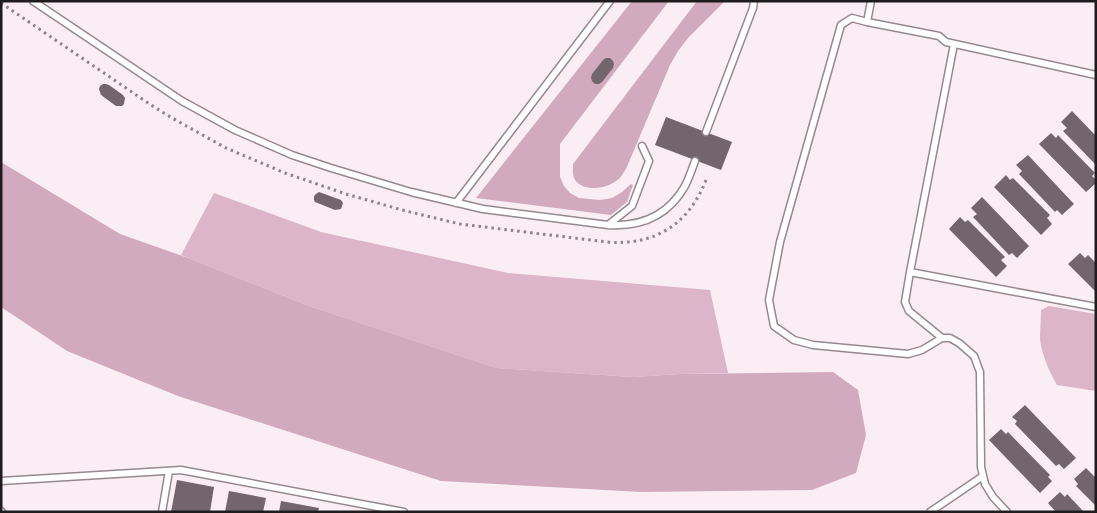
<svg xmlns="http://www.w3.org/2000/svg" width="1097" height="513" viewBox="0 0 1097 513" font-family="'Asap Condensed',sans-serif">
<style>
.green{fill:#dcb5c8}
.forest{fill:#d2aabd}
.building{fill:#72666c}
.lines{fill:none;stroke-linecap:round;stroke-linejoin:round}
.lane-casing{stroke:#95898e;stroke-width:9}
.path{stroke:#8d8589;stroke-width:3;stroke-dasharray:2.5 4;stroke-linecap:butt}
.lane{stroke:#fff;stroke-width:6}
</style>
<rect width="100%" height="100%" fill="#faedf3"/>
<!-- green -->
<path class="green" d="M 214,193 L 321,232 L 508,273 L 710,290 L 728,373 L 680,374 L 633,377 L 497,368 L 309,306 L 181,255 Z
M 1049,306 L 1096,314 L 1096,391 L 1057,385 C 1049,371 1042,355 1040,339 C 1040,329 1041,320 1041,310 Z"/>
<!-- forest -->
<path class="forest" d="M 632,1 L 669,1 L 560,144 L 560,177 L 564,186 L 570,193 L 579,198 L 600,200 L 612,198 L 622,192 L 631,184 L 633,185 L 627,202 L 611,215 L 476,198 Z
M 697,1 L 725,1 L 688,38 L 678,51 L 670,65 L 626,169 C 623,173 621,178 616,181 C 606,189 584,192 575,180 C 572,175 573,170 573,164 Z
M 1,162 L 120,234 L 191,259 L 309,306 L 497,368 L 633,377 L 680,374 L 833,372 L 858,390 L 866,435 L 856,473 L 812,490 L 642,492 L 441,481 L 178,396 L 67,351 L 1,307 Z"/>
<!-- building -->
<path class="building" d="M 606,58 L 610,58 L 613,61 L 614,64 L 613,68 L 602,82 L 599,84 L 595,84 L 592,81 L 591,78 L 592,74 L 603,60 Z
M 103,84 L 106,84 L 109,85 L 123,95 L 125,98 L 124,104 L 122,106 L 116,106 L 101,95 L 99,89 L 100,86 Z
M 1072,111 L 1096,136 L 1096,165 L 1063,131 L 1067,128 L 1061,122 Z
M 666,117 L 732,142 L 721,170 L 655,145 Z
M 1051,133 L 1056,138 L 1058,135 L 1095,173 L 1092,176 L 1096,180 L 1096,183 L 1086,192 L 1039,144 Z
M 1028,155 L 1074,204 L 1062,215 L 1057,210 L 1055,212 L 1019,174 L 1022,171 L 1016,165 Z
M 1006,175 L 1010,180 L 1013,178 L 1050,215 L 1047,218 L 1052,224 L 1041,235 L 994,187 Z
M 319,192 L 341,200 L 343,203 L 341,209 L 335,210 L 315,202 L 314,200 L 314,196 L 316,194 Z
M 982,197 L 1029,246 L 1017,258 L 1012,253 L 1009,255 L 973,217 L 977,214 L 971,208 Z
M 960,217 L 965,222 L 968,220 L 1005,257 L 1001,260 L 1007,266 L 996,277 L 949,229 Z
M 1080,253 L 1085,258 L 1088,255 L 1096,263 L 1096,292 L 1068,264 Z
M 1025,405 L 1076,458 L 1064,469 L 1059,464 L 1056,466 L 1015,424 L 1017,421 L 1012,417 Z
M 1001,429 L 1006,434 L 1008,432 L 1050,475 L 1048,477 L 1052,481 L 1040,493 L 989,440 Z
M 1086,468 L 1096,478 L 1096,506 L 1076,486 L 1078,484 L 1074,479 Z
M 177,480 L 214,487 L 210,512 L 171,512 Z
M 229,491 L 266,498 L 263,512 L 225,512 Z
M 1060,492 L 1065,497 L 1067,494 L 1084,512 L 1056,512 L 1048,503 Z
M 281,501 L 319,508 L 318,512 L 279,512 Z"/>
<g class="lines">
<defs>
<path id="lane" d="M 33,1 L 182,101 L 235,130 L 292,155 L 331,168 L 411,192 L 483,209 L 608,225 C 641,227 668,216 685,186 C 689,178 692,169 695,161
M 871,1 L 867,22 L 852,18 L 841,25 L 780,242 L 769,300 L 774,326 L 794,340 L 813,345 L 908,354 L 922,350 L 942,338 L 950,338 L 959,343 L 974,356 L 980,372 L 981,467 L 985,484 L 993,497 L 1007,512
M 867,22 L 939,36 L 946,42 L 1096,75
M 954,44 L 910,272 L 1096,307
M 706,132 L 753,8 L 754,1
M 456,203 L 610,1
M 608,225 L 632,206 L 649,161 L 642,146
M 910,272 L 905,302 L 909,311 L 942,338
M 1,481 L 181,470 L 404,512
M 1,511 L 2,512
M 162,512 L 169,471
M 930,512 L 983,476"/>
</defs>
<!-- lane casing -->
<use href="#lane" class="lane-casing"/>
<!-- path -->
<path class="path" d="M 1,3 L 151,105 L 172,118 L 226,148 L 285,173 L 346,194 L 406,211 L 460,224 L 607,242 C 655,246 689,224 706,180"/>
<!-- lane -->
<use href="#lane" class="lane"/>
</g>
<!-- border -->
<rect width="1097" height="513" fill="none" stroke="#201c1e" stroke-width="5"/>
</svg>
